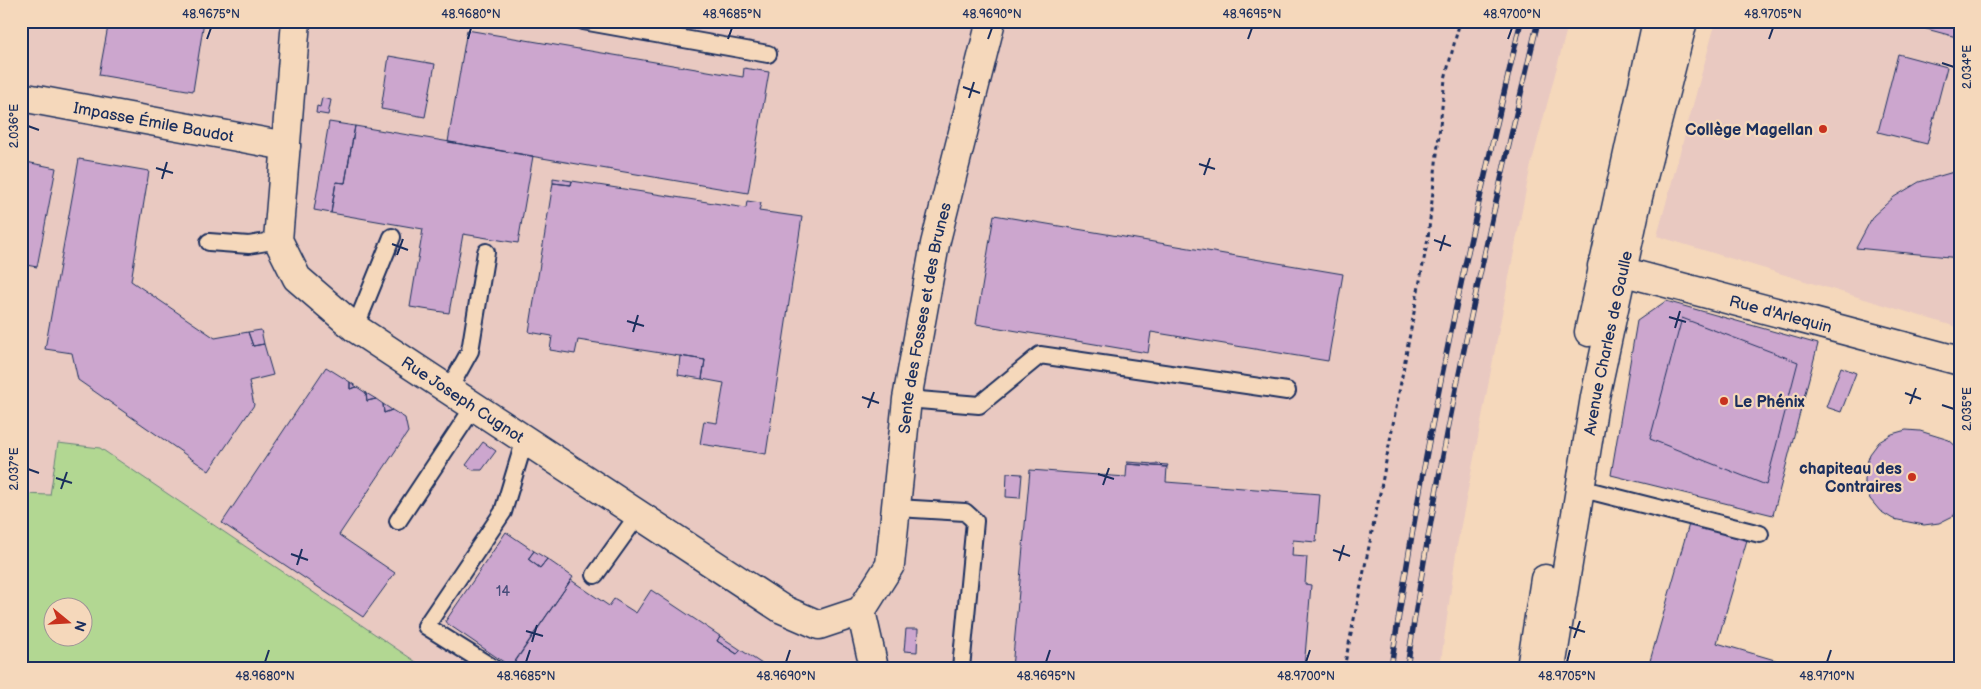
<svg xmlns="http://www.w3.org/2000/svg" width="1981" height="689" viewBox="0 0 1981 689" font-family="'Balsamiq Sans',sans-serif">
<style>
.built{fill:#e9c9c1}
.grass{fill:#b2d792;stroke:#668378;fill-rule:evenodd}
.building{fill:#cca6ce;stroke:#1b2f5e}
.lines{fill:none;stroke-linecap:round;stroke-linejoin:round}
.lane-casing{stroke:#1b2f5e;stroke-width:20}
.street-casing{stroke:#1b2f5e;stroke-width:31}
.secondary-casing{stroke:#1b2f5e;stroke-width:31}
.path{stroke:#1b2f5e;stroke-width:3;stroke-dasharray:4 4;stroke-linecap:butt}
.lane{stroke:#f5d8bb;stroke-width:16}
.street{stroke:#f5d8bb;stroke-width:28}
.secondary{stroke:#f5d8bb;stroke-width:28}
.rail-casing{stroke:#1b2f5e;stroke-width:5.5}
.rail{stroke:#f5d8bb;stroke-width:4;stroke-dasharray:11;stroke-linecap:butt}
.ticks{fill:none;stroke:#1b2f5e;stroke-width:2}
.poi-dot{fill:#c8321e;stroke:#f5d8bb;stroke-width:2}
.labels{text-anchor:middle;stroke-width:4.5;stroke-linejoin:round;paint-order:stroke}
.number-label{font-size:14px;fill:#474d7a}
.street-label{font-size:16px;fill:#1b2f5e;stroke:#f5d8bb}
.poi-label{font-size:16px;font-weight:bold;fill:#1b2f5e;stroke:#f5d8bb;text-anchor:end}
.neatline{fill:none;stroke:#1b2f5e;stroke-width:2}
.ticks-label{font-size:12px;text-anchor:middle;fill:#1b2f5e}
</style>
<rect width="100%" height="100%" fill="#f5d8bb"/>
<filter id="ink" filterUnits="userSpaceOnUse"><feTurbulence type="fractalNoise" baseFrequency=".02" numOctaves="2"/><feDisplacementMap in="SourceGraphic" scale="10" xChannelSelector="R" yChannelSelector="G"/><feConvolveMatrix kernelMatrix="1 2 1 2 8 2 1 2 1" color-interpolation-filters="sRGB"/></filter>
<g filter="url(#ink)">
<!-- built -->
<path class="built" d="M 21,21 L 1569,21 L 1530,169 L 1457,546 L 1440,668 L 425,668 L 100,448 L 50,495 L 21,494 Z
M 1716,21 L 1960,21 L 1960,328 L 1657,236 Z"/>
<!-- grass -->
<path class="grass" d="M 58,443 L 100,448 L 425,668 L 21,668 L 21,494 L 50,495 ZM 52,606 L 82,606 L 82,636 L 52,636 Z"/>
<!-- building -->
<path class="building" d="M 109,21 L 204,21 L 193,91 L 99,75 Z
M 1897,21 L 1960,21 L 1960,38 Z
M 467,30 L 743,77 L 744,68 L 769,72 L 748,193 L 448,142 Z
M 1898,54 L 1947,67 L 1927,144 L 1878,132 Z
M 389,56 L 435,64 L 425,117 L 381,109 Z
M 322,98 L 331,100 L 328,115 L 316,113 L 317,106 L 320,107 Z
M 329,122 L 355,126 L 345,183 L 336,182 L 331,213 L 314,210 Z
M 355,126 L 533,156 L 518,243 L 463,234 L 449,313 L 410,307 L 423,229 L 331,213 L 336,182 L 345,183 Z
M 79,159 L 149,171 L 131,281 L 215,338 L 248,332 L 253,346 L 264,344 L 273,375 L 249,381 L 254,405 L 209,471 L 78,380 L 72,353 L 45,349 Z
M 21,161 L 56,168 L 37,267 L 21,264 Z
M 1957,171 L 1960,172 L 1960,258 L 1856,248 L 1873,216 L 1894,197 L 1919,182 Z
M 553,178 L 572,181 L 571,185 L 553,183 Z
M 572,181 L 746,208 L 747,201 L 761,203 L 759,211 L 802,217 L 766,454 L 700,444 L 704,421 L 717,423 L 724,383 L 702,379 L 705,360 L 578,340 L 575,354 L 550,350 L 552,336 L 529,332 L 553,183 L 571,185 Z
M 994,215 L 1343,274 L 1328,361 L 1151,332 L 1148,353 L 976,324 Z
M 1666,301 L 1818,344 L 1773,515 L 1611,475 L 1637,321 Z
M 1682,318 L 1798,362 L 1766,485 L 1650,439 Z
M 261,330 L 264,344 L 253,346 L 248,332 Z
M 680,356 L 705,360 L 702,379 L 678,375 Z
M 326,367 L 350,382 L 350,389 L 357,387 L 366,393 L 367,401 L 376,399 L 383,404 L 384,413 L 392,410 L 405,418 L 408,432 L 339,535 L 395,573 L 363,617 L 222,523 Z
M 1841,367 L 1856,373 L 1841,412 L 1826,407 Z
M 350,382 L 357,387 L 350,389 Z
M 366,393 L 376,399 L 367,401 Z
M 383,404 L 392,410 L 384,413 Z
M 1906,430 L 1920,431 L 1949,440 L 1960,450 L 1960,508 L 1953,516 L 1939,523 L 1924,525 L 1893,519 L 1880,511 L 1870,499 L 1865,484 L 1865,469 L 1870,454 L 1879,442 L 1892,434 Z
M 483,442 L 496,451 L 482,470 L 473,470 L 466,465 Z
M 1127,462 L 1168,465 L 1167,467 L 1127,464 Z
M 1127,464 L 1167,467 L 1166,482 L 1320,494 L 1316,542 L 1293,540 L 1292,556 L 1307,557 L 1305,584 L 1311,585 L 1304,668 L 1012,668 L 1030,470 L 1126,477 Z
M 1007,473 L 1022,474 L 1020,498 L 1006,497 Z
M 1689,524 L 1747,540 L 1717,643 L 1802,668 L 1648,668 Z
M 506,532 L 534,551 L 528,559 L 540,568 L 547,559 L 573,577 L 511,667 L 445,622 Z
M 534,551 L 547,559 L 540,568 L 528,559 Z
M 571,580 L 609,606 L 614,599 L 636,613 L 651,590 L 720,636 L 717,641 L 737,654 L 741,650 L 768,668 L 511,668 Z
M 906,629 L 918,629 L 917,652 L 904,651 Z
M 720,636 L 741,650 L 737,654 L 717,641 Z"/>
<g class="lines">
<defs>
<path id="lane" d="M 583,21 L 768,54
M 209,242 L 249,245 L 278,240
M 355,328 L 392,237
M 449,389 L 470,351 L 486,252
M 907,399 L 979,405 L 1040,355 L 1287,391
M 1579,488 L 1760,534
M 897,508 L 965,512 L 975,521 L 961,668
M 398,521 L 475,405
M 595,575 L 638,515
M 493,668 L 426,626 L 503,512 L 525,439"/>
<g id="street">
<path id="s1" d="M 296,21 L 278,240 L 297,278 L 355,328 L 782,609 L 819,625 L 861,611"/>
<path id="s2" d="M 21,97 L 286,146"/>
<path id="s3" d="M 1602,266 L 1960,361"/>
<path id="s4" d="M 861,611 L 890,565 L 907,399 L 935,244 L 991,21"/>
<path d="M 861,611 L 874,668"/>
</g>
<g id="secondary">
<path d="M 1589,332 L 1657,21"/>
<path d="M 1531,668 L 1545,579"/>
<path id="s5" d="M 1551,668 L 1595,397 L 1638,197 L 1683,21"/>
</g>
</defs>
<!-- lane casing -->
<use href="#lane" class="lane-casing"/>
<!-- street casing -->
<use href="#street" class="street-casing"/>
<!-- secondary casing -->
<use href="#secondary" class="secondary-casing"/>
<!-- path -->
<path class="path" d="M 1344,668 L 1381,488 L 1428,238 L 1445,79 L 1460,21"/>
<!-- lane -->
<use href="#lane" class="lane"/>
<!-- street -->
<use href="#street" class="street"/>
<!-- secondary -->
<use href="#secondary" class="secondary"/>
<defs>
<path id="rail" d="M 1391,668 C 1422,450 1470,235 1521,21
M 1407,668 C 1439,450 1487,235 1538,21"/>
</defs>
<!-- rail casing -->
<use href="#rail" class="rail-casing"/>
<!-- rail -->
<use href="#rail" class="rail"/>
</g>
</g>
<!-- ticks -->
<path class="ticks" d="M 207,39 L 211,28M 468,39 L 471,28M 728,39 L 732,28M 988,39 L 992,28M 1248,39 L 1252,28M 1508,39 L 1512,28M 1769,39 L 1773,28M 1942,63 L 1954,67M 963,87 L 980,93M 969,98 L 974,82M 28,126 L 39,130M 1199,164 L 1215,169M 156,168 L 173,173M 1204,175 L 1210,158M 162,179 L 167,162M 1434,240 L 1451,246M 392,244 L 408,250M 1440,251 L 1445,235M 397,255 L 403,239M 1669,317 L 1686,322M 627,321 L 644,326M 1675,328 L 1680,311M 633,332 L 638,315M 1905,393 L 1921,399M 862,397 L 879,403M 1910,404 L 1916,388M 1942,405 L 1954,409M 868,408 L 874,392M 28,469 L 39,473M 1098,474 L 1114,479M 56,478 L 72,483M 1103,485 L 1109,468M 61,489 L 67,472M 1333,550 L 1350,556M 291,554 L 308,560M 1339,561 L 1344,545M 297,565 L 302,549M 1569,627 L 1585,632M 526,631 L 543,636M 1574,638 L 1580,621M 532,642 L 537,625M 265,662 L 269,650M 526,662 L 530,650M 786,662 L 790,650M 1046,662 L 1050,650M 1306,662 L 1310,650M 1567,662 L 1570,650M 1827,662 L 1831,650"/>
<!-- markers -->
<g class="poi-dot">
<circle cx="1823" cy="129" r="5"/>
<circle cx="1724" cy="401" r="5"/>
<circle cx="1912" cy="477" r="5"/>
</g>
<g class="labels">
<!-- number labels -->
<g class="number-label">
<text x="503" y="596">14</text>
</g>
<!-- street labels -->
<g class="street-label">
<text dy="6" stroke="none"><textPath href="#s2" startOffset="135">Impasse Émile Baudot</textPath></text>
<text dy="6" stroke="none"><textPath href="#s3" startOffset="185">Rue d'Arlequin</textPath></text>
<text dy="6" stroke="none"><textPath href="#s4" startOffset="304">Sente des Fosses et des Brunes</textPath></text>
<text dy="6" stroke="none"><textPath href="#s5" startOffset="330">Avenue Charles de Gaulle</textPath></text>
<text dy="6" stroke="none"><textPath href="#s1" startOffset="468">Rue Joseph Cugnot</textPath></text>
</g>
<!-- poi labels -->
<g class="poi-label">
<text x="1813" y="135">Collège Magellan</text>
<text x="1734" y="407" text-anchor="start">Le Phénix</text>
<text x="1902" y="474">chapiteau des<tspan x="1902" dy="18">Contraires</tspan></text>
</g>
</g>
<!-- margin -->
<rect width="1981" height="689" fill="none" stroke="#f5d8bb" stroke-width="55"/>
<!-- north arrow -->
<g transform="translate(68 622) rotate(108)"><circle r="24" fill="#f5d8bb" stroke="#9e9496"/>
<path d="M0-4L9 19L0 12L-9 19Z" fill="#c8321e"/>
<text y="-8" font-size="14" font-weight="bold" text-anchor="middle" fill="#1b2f5e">N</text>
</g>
<rect x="28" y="28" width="1926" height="634" class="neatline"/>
<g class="ticks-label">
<text x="211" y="18">48.9675°N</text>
<text x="471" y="18">48.9680°N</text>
<text x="732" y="18">48.9685°N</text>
<text x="992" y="18">48.9690°N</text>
<text x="1252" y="18">48.9695°N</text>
<text x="1512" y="18">48.9700°N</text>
<text x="1773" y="18">48.9705°N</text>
<text transform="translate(1967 67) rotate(-90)" y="4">2.034°E</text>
<text transform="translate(14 126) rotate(-90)" y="4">2.036°E</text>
<text transform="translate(1967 409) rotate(-90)" y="4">2.035°E</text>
<text transform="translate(14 469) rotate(-90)" y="4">2.037°E</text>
<text x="265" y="680">48.9680°N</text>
<text x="526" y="680">48.9685°N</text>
<text x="786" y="680">48.9690°N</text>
<text x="1046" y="680">48.9695°N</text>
<text x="1306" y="680">48.9700°N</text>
<text x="1567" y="680">48.9705°N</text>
<text x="1827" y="680">48.9710°N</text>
</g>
</svg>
